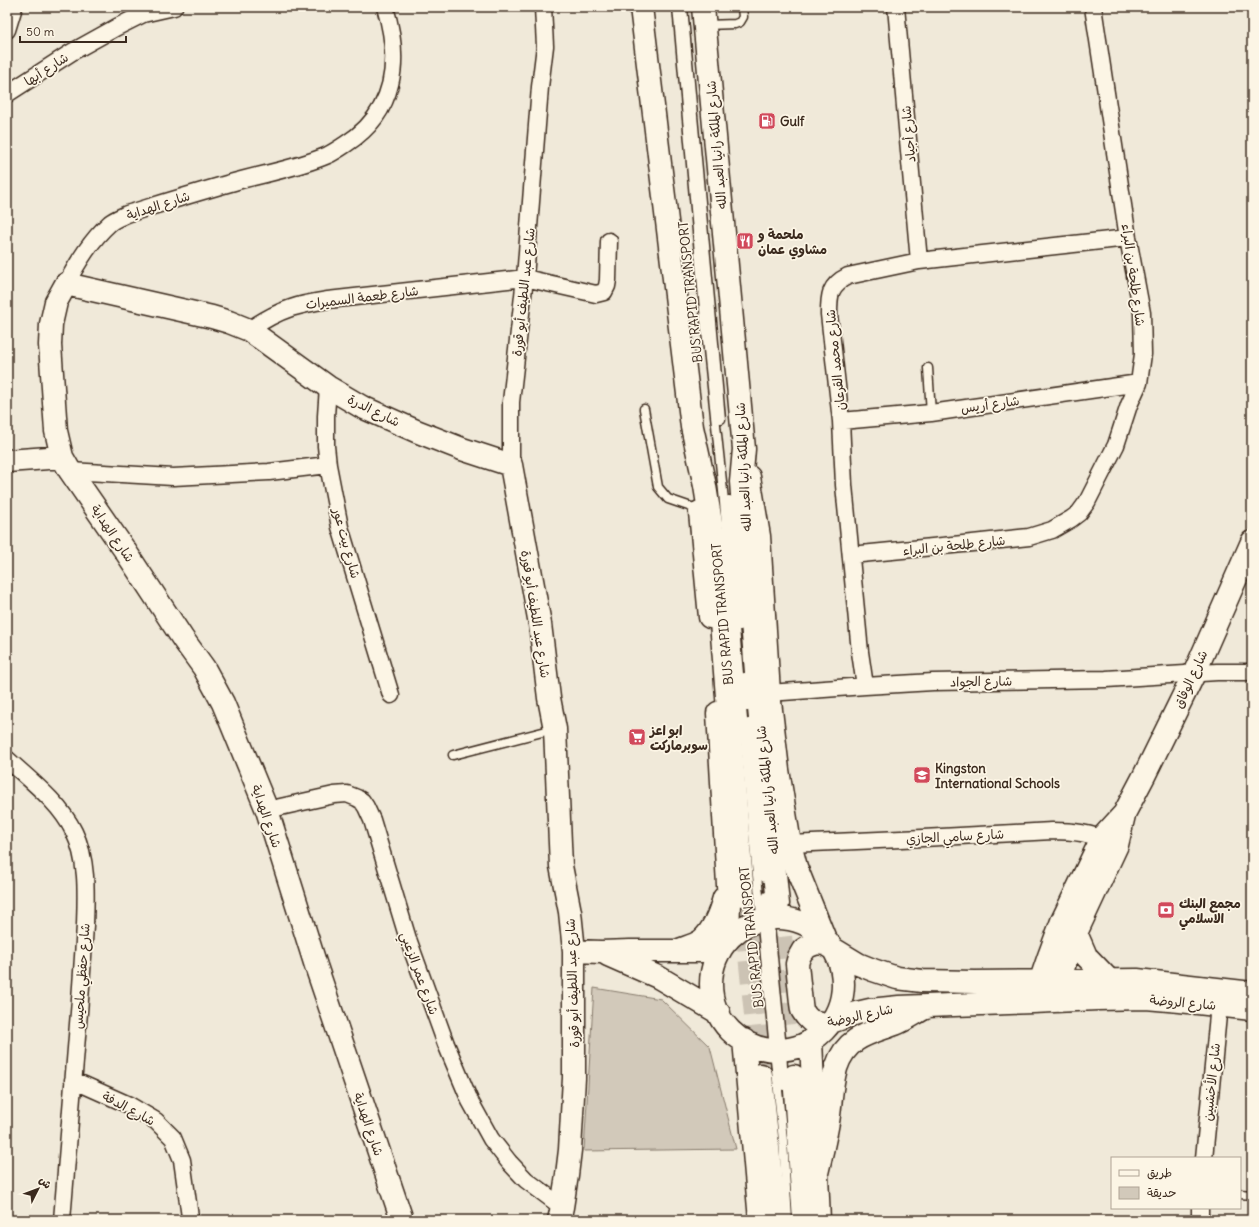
<svg xmlns="http://www.w3.org/2000/svg" width="1259" height="1227" viewBox="0 0 1259 1227" font-family="Delius,'Playpen Sans Arabic',sans-serif">
<style>
.green{fill:#d2c9ba;stroke:#867a6c}
.lines{fill:none;stroke-linecap:round;stroke-linejoin:round}
.primary-tunnel{stroke:#ccc3b4;stroke-width:22;stroke-dasharray:22 11;stroke-linecap:butt}
.lane-casing{stroke:#3b2a1e;stroke-width:11}
.street-casing{stroke:#3b2a1e;stroke-width:19}
.secondary-casing{stroke:#3b2a1e;stroke-width:25}
.primary-casing{stroke:#3b2a1e;stroke-width:25}
.lane{stroke:#fcf5e5;stroke-width:8}
.street{stroke:#fcf5e5;stroke-width:16}
.secondary{stroke:#fcf5e5;stroke-width:22}
.primary{stroke:#fcf5e5;stroke-width:22}
.labels{text-anchor:middle;stroke-width:3.5;stroke-linejoin:round;paint-order:stroke}
.street-label{font-size:13px;fill:#3b2a1e;stroke:#fcf5e5}
.poi-label{font-size:13px;font-weight:bold;fill:#3b2a1e;stroke:#fcf5e5;text-anchor:start}
</style>
<rect width="100%" height="100%" fill="#f0e9d9"/>
<filter id="ink" filterUnits="userSpaceOnUse"><feTurbulence type="fractalNoise" baseFrequency=".025" numOctaves="2"/><feDisplacementMap in="SourceGraphic" scale="8" xChannelSelector="R" yChannelSelector="G"/><feConvolveMatrix kernelMatrix="1 2 1 2 8 2 1 2 1" color-interpolation-filters="sRGB"/></filter>
<g filter="url(#ink)">
<!-- green -->
<path class="green" d="M 594,988 L 661,999 L 710,1047 L 736,1149 L 584,1151 Z"/>
<g class="lines">
<!-- primary-tunnel -->
<path class="primary-tunnel" d="M 743,895 L 761,1075
M 778,904 L 794,1076"/>
<defs>
<path id="lane" d="M 677,7 L 705,321 L 723,491 L 753,834 L 783,1141 L 788,1220
M 683,7 L 721,419
M 706,25 L 735,24 L 740,22 L 743,17 L 742,7
M 928,368 L 931,413
M 644,409 L 658,487 L 668,499 L 700,510
M 729,500 L 740,626
M 745,677 L 748,707
M 749,723 L 760,842 L 765,878
M 453,755 L 554,729
M 767,896 L 782,1049 L 784,1086
M 1240,1194 L 1252,1195"/>
<path id="street" d="M 896,7 L 919,261
M 7,30 L 14,7
M 7,94 L 72,52 L 117,27 L 143,14 L 174,7
M 66,284 C 78,262 91,240 110,223 C 115,219 121,217 127,214 C 163,203 198,192 234,182 C 266,173 298,168 328,155 C 334,152 340,148 346,144 C 396,112 401,60 385,7
M 249,330 C 262,321 276,313 291,308 C 303,304 315,302 328,300 L 525,278 L 596,294 L 604,292 L 607,286 L 608,280 L 609,241
M 328,387 L 326,416 L 326,446 L 328,465 L 340,527 L 391,695
M 841,421 L 931,413 L 1139,383
M 511,465 L 511,402 L 525,278 L 540,87 L 545,46 L 543,7
M 70,471 L 173,477 L 269,472 L 328,465
M 851,555 L 963,544 L 1029,537 L 1052,530 L 1071,519 L 1079,513 L 1087,502 L 1116,445 L 1129,405 L 1139,383 L 1143,354 L 1142,313 L 1128,238 L 1093,7
M 865,686 L 860,652 L 844,485 L 841,421 L 829,314 C 829,296 829,285 848,276 L 919,261 L 1128,238
M 769,693 L 865,686 L 933,682 L 1106,679 L 1217,672 L 1252,672
M 7,759 C 31,781 60,803 74,832 C 88,860 86,895 85,925 C 83,958 81,991 78,1024 C 73,1089 67,1155 62,1220
M 267,810 L 334,795 L 347,794 L 357,798 L 362,801 L 366,807 L 372,820 L 408,939 L 446,1044 L 470,1101 L 491,1139 L 509,1162 L 526,1180 L 562,1207
M 790,844 L 923,838 L 1052,831 C 1074,831 1090,833 1111,842
M 73,1080 L 129,1105 L 156,1121 L 173,1138 L 182,1160 L 190,1217
M 1204,1158 L 1219,1005
M 1200,1220 L 1200,1208"/>
<path id="secondary" d="M 7,461 L 62,457
M 749,477 L 759,536 L 769,693 L 778,770 L 790,844 L 796,867 L 825,939
M 700,512 L 710,617
M 718,713 L 729,902 L 728,940
M711 984a66 66 0 1 1 132 0a66 66 0 1 1-132 0Z
M 1076,933 L 1086,956 L 1109,980
M 679,950 C 686,947 696,945 702,940 C 714,930 720,912 724,898
M 574,951 L 601,952 L 630,951 L 720,951
M 608,955 L 658,977 L 719,1013
M 1054,993 L 1076,933 L 1117,845 L 1124,815
M 1252,993 L 1137,980 L 975,982 L 922,981 L 897,978 L 873,970 L 858,964 L 825,944 L 817,943 L 809,946 L 803,950 L 799,957 L 797,964 L 801,1003 L 802,1010 L 806,1016 L 811,1021 L 825,1024 L 857,1013 L 870,1010 L 899,1007 L 1033,1002 L 1097,999 L 1146,998 L 1180,1001 L 1252,1009
M 1036,994 L 1049,956 L 1062,921 L 1102,838 L 1124,814 L 1144,776 L 1194,674 L 1252,542
M 744,1040 L 760,1220
M 811,1040 L 819,1220
M 817,1173 C 821,1156 825,1139 828,1122 C 833,1094 829,1058 856,1040 C 868,1032 882,1029 895,1024 C 906,1020 915,1013 925,1008
M 402,1220 L 316,966 L 267,810 L 223,703 L 204,668 L 183,639 L 124,549 L 70,471 L 62,457 L 56,431 L 50,345 L 51,324 L 56,302 L 66,284 L 212,317 L 229,322 L 249,330 L 328,387 L 362,407 L 416,431 L 462,449 L 511,465 L 540,624 L 549,698 L 555,729 L 561,866 L 570,912 L 574,951 L 574,1078 L 570,1150 L 567,1175 L 562,1207 L 559,1220"/>
<path id="primary" d="M 641,7 L 692,427 L 705,486 L 715,548 L 743,895
M 703,7 L 744,449 L 741,482 L 758,698 L 778,904
M 761,1075 L 775,1220
M 794,1076 L 804,1220"/>
</defs>
<!-- lane casing -->
<use href="#lane" class="lane-casing"/>
<!-- street casing -->
<use href="#street" class="street-casing"/>
<!-- secondary casing -->
<use href="#secondary" class="secondary-casing"/>
<!-- primary casing -->
<use href="#primary" class="primary-casing"/>
<!-- lane -->
<use href="#lane" class="lane"/>
<!-- street -->
<use href="#street" class="street"/>
<!-- secondary -->
<use href="#secondary" class="secondary"/>
<!-- primary -->
<use href="#primary" class="primary"/>
</g>
</g>
<!-- icons -->
<defs>
<symbol id="fuel-square" viewBox="-11 -11 22 22"><rect x="-9" y="-9" width="18" height="18" rx="4" fill="#d1495b" stroke="#fcf5e5"/><path d="M-5.5-6h7V0h2V4h1.3V-2.5L3-4.5l.8-.8L6-3V5H2.5V1h-1V6h-7ZM-4.2-4.7v3.2H.2V-4.7Z" fill="#fff"/></symbol>
<symbol id="restaurant-square" viewBox="-11 -11 22 22"><rect x="-9" y="-9" width="18" height="18" rx="4" fill="#d1495b" stroke="#fcf5e5"/><path d="M-5-6h1v4h1v-4h1v4h1v-4h1v5L-1.5 .5V6h-2V.5L-5-1ZM5-6V6H3V1.5H1.5Q1.5-4 5-6Z" fill="#fff"/></symbol>
<symbol id="supermarket-square" viewBox="-11 -11 22 22"><rect x="-9" y="-9" width="18" height="18" rx="4" fill="#d1495b" stroke="#fcf5e5"/><path d="M-6-5.5h2.5l.6 2H6L4.5 2H-2.5L-4.4-4H-6ZM-1.5 3.2a1.3 1.3 0 1 0 .1 0ZM3 3.2a1.3 1.3 0 1 0 .1 0Z" fill="#fff"/></symbol>
<symbol id="school-square" viewBox="-11 -11 22 22"><rect x="-9" y="-9" width="18" height="18" rx="4" fill="#d1495b" stroke="#fcf5e5"/><path d="M0-5L7-2L0 1L-7-2ZM-4 1L0 2.5L4 1V4Q0 6-4 4Z" fill="#fff"/></symbol>
<symbol id="bank-square" viewBox="-11 -11 22 22"><rect x="-9" y="-9" width="18" height="18" rx="4" fill="#d1495b" stroke="#fcf5e5"/><path d="M-6-4H6V4H-6ZM0-2.3a2.3 2.3 0 1 0 0 4.6a2.3 2.3 0 1 0 0-4.6Z" fill="#fff"/></symbol>
</defs>
<g fill-rule="evenodd">
<use href="#fuel-square" x="757" y="111" width="20" height="20"/>
<use href="#restaurant-square" x="735" y="231" width="20" height="20"/>
<use href="#supermarket-square" x="627" y="727" width="20" height="20"/>
<use href="#school-square" x="912" y="765" width="20" height="20"/>
<use href="#bank-square" x="1156" y="900" width="20" height="20"/>
</g>
<g class="labels">
<!-- street labels -->
<g class="street-label">
<text transform="translate(46 69) rotate(-33)" y="5">شارع أبها</text>
<text transform="translate(908 134) rotate(-95)" y="5">شارع أجياد</text>
<text transform="translate(716 145) rotate(-95)" y="5">شارع الملكة رانيا العبد الله</text>
<text transform="translate(158 205) rotate(-18)" y="5">شارع الهداية</text>
<text transform="translate(1134 275) rotate(82)" y="5">شارع طلحة بن البراء</text>
<text transform="translate(523 292) rotate(-84)" y="5">شارع عبد اللطيف أبو قورة</text>
<text transform="translate(690 292) rotate(-96)" y="5">BUS RAPID TRANSPORT</text>
<text transform="translate(362 297) rotate(-7)" y="5">شارع طعمة السميرات</text>
<text transform="translate(835 360) rotate(-96)" y="5">شارع محمد القرعان</text>
<text transform="translate(990 404) rotate(-8)" y="5">شارع أريس</text>
<text transform="translate(374 410) rotate(26)" y="5">شارع الدرة</text>
<text transform="translate(743 467) rotate(-93)" y="5">شارع الملكة رانيا العبد الله</text>
<text transform="translate(113 533) rotate(56)" y="5">شارع الهداية</text>
<text transform="translate(347 543) rotate(75)" y="5">شارع بيت عور</text>
<text transform="translate(954 545) rotate(-6)" y="5">شارع طلحة بن البراء</text>
<text transform="translate(536 614) rotate(81)" y="5">شارع عبد اللطيف أبو قورة</text>
<text transform="translate(722 614) rotate(-95)" y="5">BUS RAPID TRANSPORT</text>
<text transform="translate(1190 679) rotate(-65)" y="5">شارع الوفاق</text>
<text transform="translate(981 681) rotate(-1)" y="5">شارع الجواد</text>
<text transform="translate(767 790) rotate(-96)" y="5">شارع الملكة رانيا العبد الله</text>
<text transform="translate(267 816) rotate(71)" y="5">شارع الهداية</text>
<text transform="translate(955 836) rotate(-3)" y="5">شارع سامي الجازي</text>
<text transform="translate(751 937) rotate(-96)" y="5">BUS RAPID TRANSPORT</text>
<text transform="translate(420 973) rotate(70)" y="5">شارع عمر الزعبي</text>
<text transform="translate(81 976) rotate(-86)" y="5">شارع حفظي ملحيس</text>
<text transform="translate(572 983) rotate(-92)" y="5">شارع عبد اللطيف أبو قورة</text>
<text transform="translate(1183 1002) rotate(5)" y="5">شارع الروضة</text>
<text transform="translate(860 1015) rotate(-12)" y="5">شارع الروضة</text>
<text transform="translate(1211 1082) rotate(-84)" y="5">شارع الأخشبين</text>
<text transform="translate(129 1108) rotate(28)" y="5">شارع الدفة</text>
<text transform="translate(369 1124) rotate(71)" y="5">شارع الهداية</text>
</g>
<!-- poi labels -->
<g class="poi-label">
<text x="780" y="126">Gulf</text>
<text x="758" y="239">ملحمة و<tspan x="758" dy="15">مشاوي عمان</tspan></text>
<text x="650" y="735">ابو اعز<tspan x="650" dy="15">سوبرماركت</tspan></text>
<text x="935" y="773">Kingston<tspan x="935" dy="15">International Schools</tspan></text>
<text x="1179" y="908">مجمع البنك<tspan x="1179" dy="15">الاسلامي</tspan></text>
</g>
</g>
<!-- margin -->
<rect width="1259" height="1227" fill="none" stroke="#fcf5e5" stroke-width="24"/>
<rect x="12" y="12" width="1235" height="1203" fill="none" stroke="#3b2a1e" stroke-width="1.5" filter="url(#ink)"/>
<!-- legend -->
<rect x="1111" y="1157" width="130" height="52" fill="#fcf5e5" stroke="#afa495"/>
<rect x="1119" y="1170" width="20" height="6" fill="#fcf5e5" stroke="#afa495"/>
<text x="1147" y="1177" font-size="12" fill="#3b2a1e">طريق</text>
<rect x="1119" y="1187" width="20" height="12" fill="#d2c9ba" stroke="#afa495"/>
<text x="1147" y="1197" font-size="12" fill="#3b2a1e">حديقة</text>
<!-- north arrow -->
<g transform="translate(38 1189) rotate(48)" stroke="#fcf5e5" stroke-width="3" paint-order="stroke">
<path d="M0-3L7 15L0 10L-7 15Z" fill="#3b2a1e"/>
<text y="-6" font-size="11" font-weight="bold" text-anchor="middle" fill="#3b2a1e">ش</text>
</g>
<!-- scale -->
<path d="M20 36v6h106v-6" fill="none" stroke="#3b2a1e" stroke-width="2"/>
<text x="26" y="36" font-size="12" fill="#3b2a1e" stroke="#fcf5e5" stroke-width="3" paint-order="stroke">50 m</text>
</svg>
